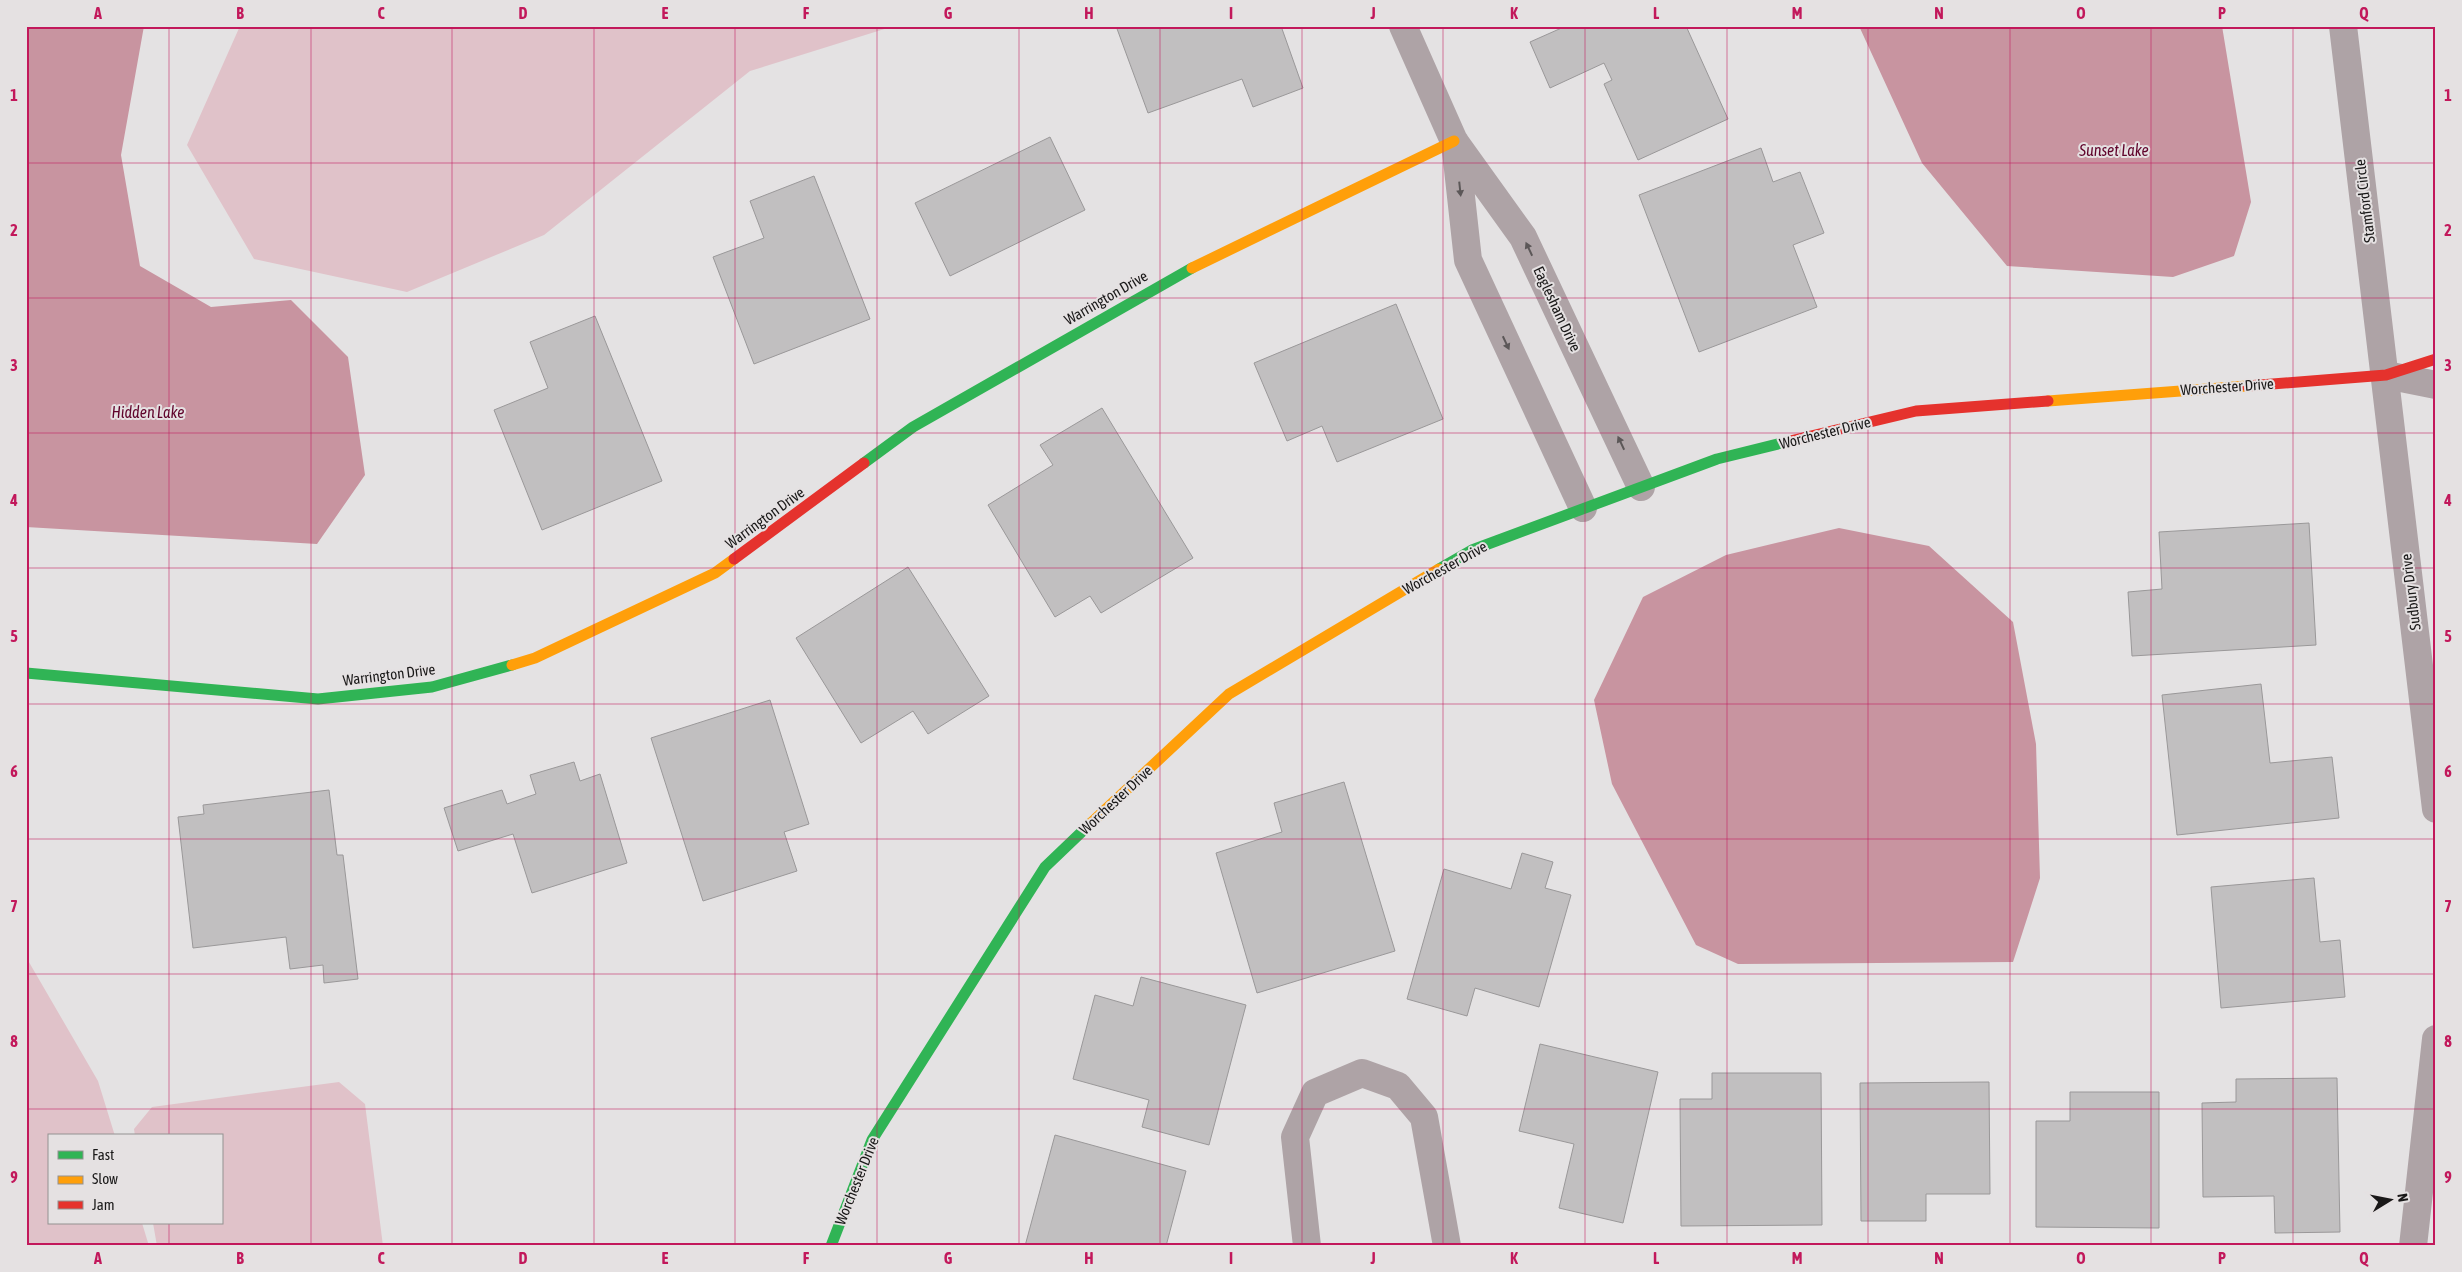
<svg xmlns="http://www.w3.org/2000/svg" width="2462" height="1272" viewBox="0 0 2462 1272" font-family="'Asap Condensed',sans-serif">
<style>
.green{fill:#e0c2c9}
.water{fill:#c894a0}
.building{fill:#c1bfc0;stroke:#9a9899}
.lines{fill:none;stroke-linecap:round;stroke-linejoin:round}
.street{stroke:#aea3a6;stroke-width:28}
.fast{stroke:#30b455;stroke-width:11}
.slow{stroke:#ff9f0a;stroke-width:11}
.jam{stroke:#e5322d;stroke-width:11}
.oneway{fill:#5c5758}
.grid{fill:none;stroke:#c2185b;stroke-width:1;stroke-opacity:0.55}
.labels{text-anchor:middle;stroke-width:4;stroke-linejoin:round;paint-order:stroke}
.street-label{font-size:15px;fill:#191818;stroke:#e5e1e2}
.water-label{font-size:16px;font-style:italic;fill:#60032b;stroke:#e5e1e2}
.neatline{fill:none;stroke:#c2185b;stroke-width:2}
.grid-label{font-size:16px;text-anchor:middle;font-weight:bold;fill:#c2185b}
</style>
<rect width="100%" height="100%" fill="#e4e2e3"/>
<!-- green -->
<path class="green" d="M 240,26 L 894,26 L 750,71 L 544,235 L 407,292 L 254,259 L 187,145 Z
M 26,957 L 98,1081 L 115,1136 L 49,1136 L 49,1223 L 142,1223 L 149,1246 L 26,1246 Z
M 339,1082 L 365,1104 L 383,1246 L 157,1246 L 153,1223 L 221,1223 L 221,1136 L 135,1136 L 134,1129 L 152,1107 Z"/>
<!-- water -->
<path class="water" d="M 26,26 L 144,26 L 121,155 L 140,266 L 211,307 L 291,300 L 348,357 L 365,475 L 317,544 L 26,527 Z
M 1859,26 L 2222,26 L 2251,202 L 2234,256 L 2173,277 L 2007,266 L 1922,163 Z
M 1839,528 L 1929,546 L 2013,622 L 2036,744 L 2040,878 L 2013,962 L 1738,964 L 1696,945 L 1612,784 L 1594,700 L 1643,597 L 1726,555 Z"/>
<!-- building -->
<path class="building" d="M 1116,26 L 1281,26 L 1303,88 L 1253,107 L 1242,79 L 1148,113 Z
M 1566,26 L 1686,26 L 1728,119 L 1638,160 L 1604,84 L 1612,80 L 1604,63 L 1550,88 L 1530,42 Z
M 1050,137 L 1085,210 L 950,276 L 915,203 Z
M 1761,148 L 1773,182 L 1800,172 L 1824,233 L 1793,245 L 1817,307 L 1699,352 L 1639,195 Z
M 814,176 L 870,319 L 754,364 L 713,257 L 764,238 L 750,201 Z
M 1396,304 L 1443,419 L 1337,462 L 1322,426 L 1287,441 L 1254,363 Z
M 595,316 L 662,481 L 542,530 L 494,410 L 548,388 L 530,342 Z
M 1102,408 L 1193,558 L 1101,613 L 1090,596 L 1055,617 L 988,505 L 1053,465 L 1040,445 Z
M 2309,523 L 2316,645 L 2132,656 L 2128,592 L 2162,589 L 2159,532 Z
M 908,567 L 989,696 L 928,734 L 913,711 L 861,743 L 796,638 Z
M 2261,684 L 2270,763 L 2332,757 L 2339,818 L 2177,835 L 2162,695 Z
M 770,700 L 809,824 L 784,832 L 797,871 L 703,901 L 651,738 Z
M 574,762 L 580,781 L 600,774 L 627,863 L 532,893 L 513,834 L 458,851 L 444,808 L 502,790 L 507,804 L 536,794 L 530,775 Z
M 1344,782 L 1395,951 L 1257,993 L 1216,853 L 1282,832 L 1274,803 Z
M 329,790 L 337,855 L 343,855 L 358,979 L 324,983 L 323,965 L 290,969 L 286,937 L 193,948 L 178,817 L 204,814 L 203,805 Z
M 1522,853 L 1553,862 L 1545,888 L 1571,895 L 1539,1007 L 1475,988 L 1467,1016 L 1407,999 L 1444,869 L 1511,889 Z
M 2314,878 L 2320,942 L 2340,940 L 2345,997 L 2221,1008 L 2211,887 Z
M 1141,977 L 1246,1005 L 1209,1145 L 1142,1127 L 1149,1100 L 1073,1079 L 1095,995 L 1133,1006 Z
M 1540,1044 L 1658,1072 L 1623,1223 L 1559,1208 L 1574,1144 L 1519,1131 Z
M 1712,1073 L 1821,1073 L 1822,1225 L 1681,1226 L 1680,1099 L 1712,1099 Z
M 2337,1078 L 2340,1232 L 2275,1233 L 2274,1196 L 2203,1197 L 2202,1103 L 2236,1102 L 2236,1079 Z
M 1989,1082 L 1990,1194 L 1926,1194 L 1926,1221 L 1861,1221 L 1860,1083 Z
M 2070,1092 L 2159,1092 L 2159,1228 L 2036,1227 L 2036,1121 L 2070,1121 Z
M 1055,1135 L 1186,1171 L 1166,1246 L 1025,1246 Z"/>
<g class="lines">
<!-- street -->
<path class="street" d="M 1403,26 L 1454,141 L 1523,237 L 1641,487
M 2343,26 L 2436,809
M 1455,142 L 1468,260 L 1583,508
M 2386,375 L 2436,385
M 1307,1246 L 1295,1137 L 1315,1093 L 1362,1073 L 1398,1086 L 1424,1117 L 1447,1246
M 2413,1246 L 2436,1039"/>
<!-- fast -->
<path class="fast" d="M 864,463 L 913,427 L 1192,268
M 1439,569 L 1472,550 L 1717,459 L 1790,441
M 26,673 L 318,699 L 432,687 L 512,665
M 831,1246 L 872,1140 L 1045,867 L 1091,823"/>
<!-- slow -->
<path class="slow" d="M 1192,268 L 1454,141
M 2048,401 L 2247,386
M 512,665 L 535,658 L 715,573 L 734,559
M 1091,823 L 1229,694 L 1439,569"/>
<!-- jam -->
<path class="jam" d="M 2247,386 L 2386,375 L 2436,359
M 1790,441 L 1916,411 L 2048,401
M 734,559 L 864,463"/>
</g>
<!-- one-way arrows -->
<defs><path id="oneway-solid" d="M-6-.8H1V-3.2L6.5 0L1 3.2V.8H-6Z" transform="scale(1.25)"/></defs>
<g class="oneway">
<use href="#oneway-solid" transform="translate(1460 189) rotate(84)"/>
<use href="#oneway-solid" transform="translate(1529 249) rotate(-115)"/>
<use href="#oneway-solid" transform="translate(1506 343) rotate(65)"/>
<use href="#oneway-solid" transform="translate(1621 443) rotate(-115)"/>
</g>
<!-- grid -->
<path class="grid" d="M 169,26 L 169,1136M 311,26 L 311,1246M 452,26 L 452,1246M 594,26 L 594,1246M 735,26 L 735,1246M 877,26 L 877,1246M 1019,26 L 1019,1246M 1160,26 L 1160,1246M 1302,26 L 1302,1246M 1443,26 L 1443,1246M 1585,26 L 1585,1246M 1727,26 L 1727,1246M 1868,26 L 1868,1246M 2010,26 L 2010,1246M 2151,26 L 2151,1246M 2293,26 L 2293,1246M 26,163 L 2436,163M 26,298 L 2436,298M 26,433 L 2436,433M 26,568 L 2436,568M 26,704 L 2436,704M 26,839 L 2436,839M 26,974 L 2436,974M 26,1109 L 2436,1109M 169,1223 L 169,1246"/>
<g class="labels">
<!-- street labels -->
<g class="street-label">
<text transform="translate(2365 201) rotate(-97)" y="5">Stamford Circle</text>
<text transform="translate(1106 298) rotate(-30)" y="5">Warrington Drive</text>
<text transform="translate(1557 309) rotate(65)" y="5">Eaglesham Drive</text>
<text transform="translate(2227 387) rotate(-4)" y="5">Worchester Drive</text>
<text transform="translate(1825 433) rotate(-14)" y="5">Worchester Drive</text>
<text transform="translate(765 518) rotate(-36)" y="5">Warrington Drive</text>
<text transform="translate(1445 568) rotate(-29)" y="5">Worchester Drive</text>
<text transform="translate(2411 592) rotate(-97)" y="5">Sudbury Drive</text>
<text transform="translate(389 675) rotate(-7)" y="5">Warrington Drive</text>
<text transform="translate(1116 800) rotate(-43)" y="5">Worchester Drive</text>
<text transform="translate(857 1181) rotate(-68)" y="5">Worchester Drive</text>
</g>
<!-- water labels -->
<g class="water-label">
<text x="2114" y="156">Sunset Lake</text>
<text x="148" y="418">Hidden Lake</text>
</g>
</g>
<!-- border -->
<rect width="2462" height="1272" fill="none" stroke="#e5e1e2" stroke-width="55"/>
<!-- legend -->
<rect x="48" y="1134" width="175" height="90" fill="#e5e1e2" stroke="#939191"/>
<rect x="58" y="1151" width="25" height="8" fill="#30b455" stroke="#939191"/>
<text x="92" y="1160" font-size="15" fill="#191818">Fast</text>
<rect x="58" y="1176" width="25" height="8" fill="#ff9f0a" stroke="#939191"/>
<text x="92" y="1184" font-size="15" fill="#191818">Slow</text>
<rect x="58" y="1201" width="25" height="8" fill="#e5322d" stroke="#939191"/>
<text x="92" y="1210" font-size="15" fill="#191818">Jam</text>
<!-- north arrow -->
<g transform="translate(2390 1200) rotate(80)" stroke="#e5e1e2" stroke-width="4" paint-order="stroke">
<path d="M0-4L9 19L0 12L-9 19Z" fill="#191818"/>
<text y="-8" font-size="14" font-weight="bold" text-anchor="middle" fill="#191818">N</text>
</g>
<rect x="28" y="28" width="2406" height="1216" class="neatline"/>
<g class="grid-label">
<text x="98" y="19">A</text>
<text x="240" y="19">B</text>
<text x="381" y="19">C</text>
<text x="523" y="19">D</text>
<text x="665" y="19">E</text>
<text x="806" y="19">F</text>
<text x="948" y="19">G</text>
<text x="1089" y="19">H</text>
<text x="1231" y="19">I</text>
<text x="1373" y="19">J</text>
<text x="1514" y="19">K</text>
<text x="1656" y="19">L</text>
<text x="1797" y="19">M</text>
<text x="1939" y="19">N</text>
<text x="2081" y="19">O</text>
<text x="2222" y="19">P</text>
<text x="2364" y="19">Q</text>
<text x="14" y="101">1</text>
<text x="2448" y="101">1</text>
<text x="14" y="236">2</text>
<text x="2448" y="236">2</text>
<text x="14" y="371">3</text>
<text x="2448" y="371">3</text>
<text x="14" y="506">4</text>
<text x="2448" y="506">4</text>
<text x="14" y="642">5</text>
<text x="2448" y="642">5</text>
<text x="14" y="777">6</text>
<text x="2448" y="777">6</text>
<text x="14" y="912">7</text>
<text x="2448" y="912">7</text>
<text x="14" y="1047">8</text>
<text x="2448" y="1047">8</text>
<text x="14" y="1183">9</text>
<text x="2448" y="1183">9</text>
<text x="98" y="1264">A</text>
<text x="240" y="1264">B</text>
<text x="381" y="1264">C</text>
<text x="523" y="1264">D</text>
<text x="665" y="1264">E</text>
<text x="806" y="1264">F</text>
<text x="948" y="1264">G</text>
<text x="1089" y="1264">H</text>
<text x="1231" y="1264">I</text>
<text x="1373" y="1264">J</text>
<text x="1514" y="1264">K</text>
<text x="1656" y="1264">L</text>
<text x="1797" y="1264">M</text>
<text x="1939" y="1264">N</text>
<text x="2081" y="1264">O</text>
<text x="2222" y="1264">P</text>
<text x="2364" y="1264">Q</text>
</g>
</svg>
